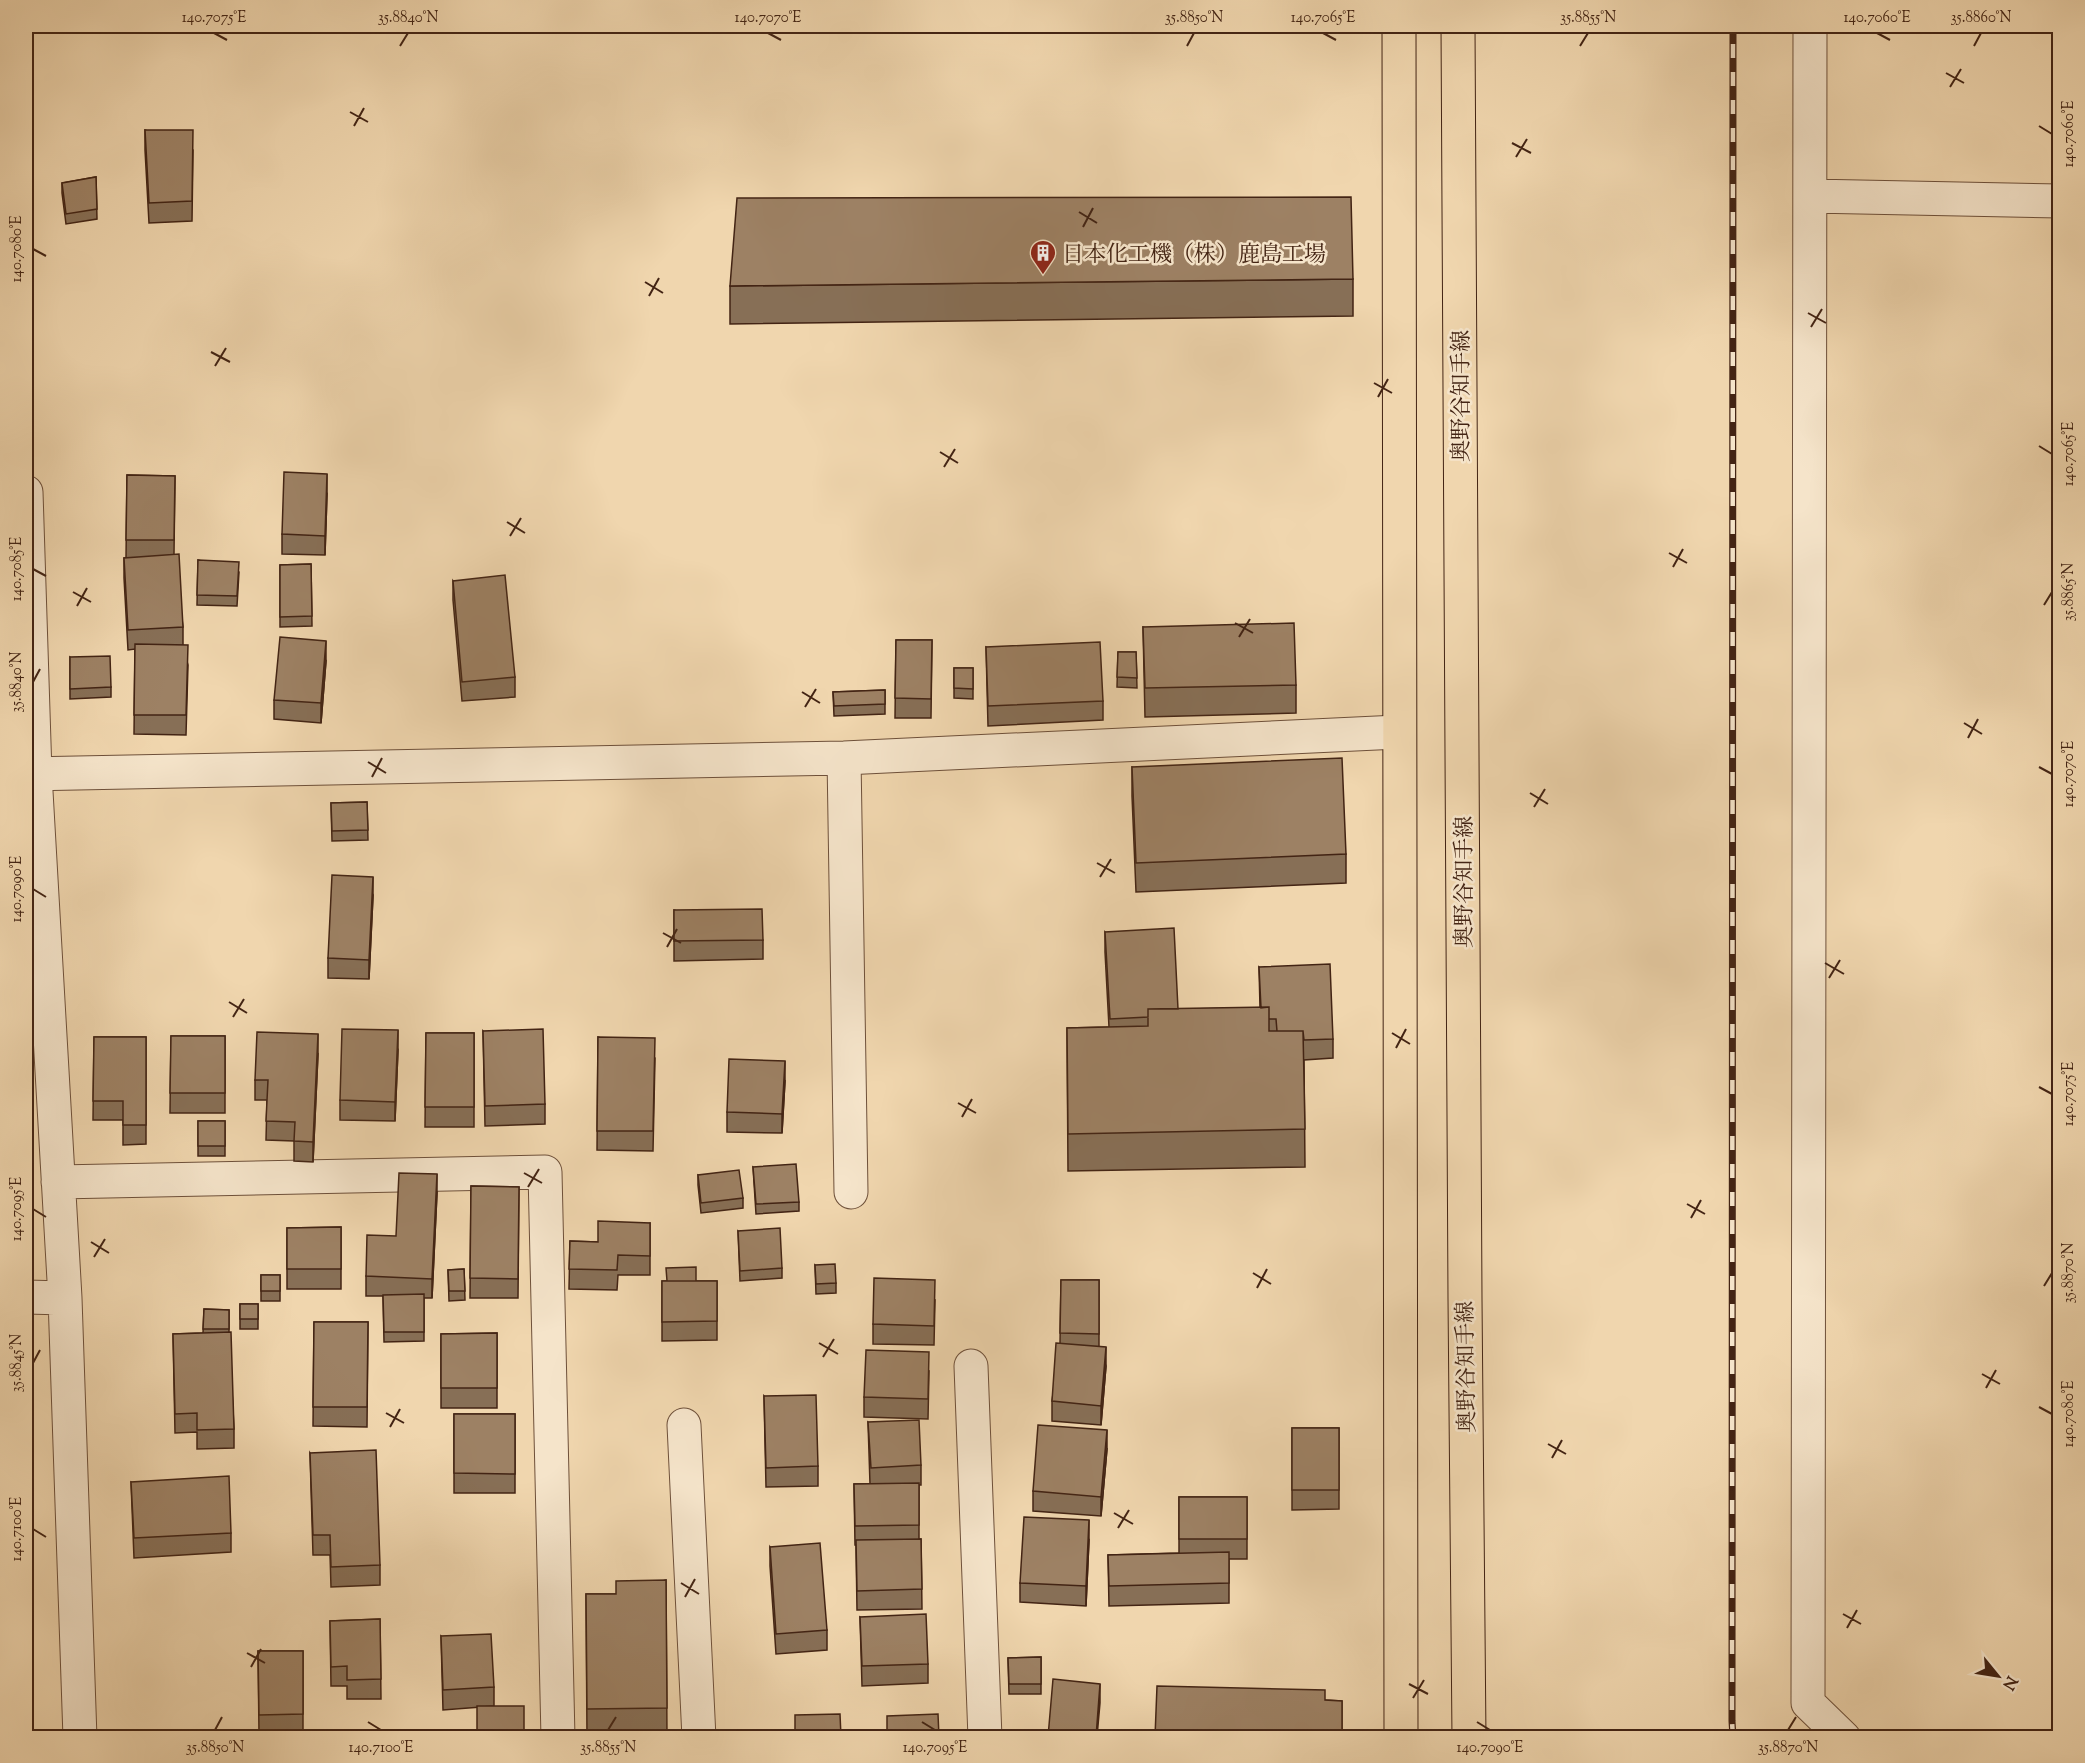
<svg xmlns="http://www.w3.org/2000/svg" width="2085" height="1763" viewBox="0 0 2085 1763" font-family="'Sorts Mill Goudy','Noto Serif JP',serif">
<style>
.lines{fill:none;stroke-linecap:round;stroke-linejoin:round}
.minor-casing{stroke:#6e503a;stroke-width:35}
.major-casing{stroke:#432414;stroke-width:35}
.minor{stroke:#f5e4ca;stroke-width:33}
.major{stroke:#f0d6ae;stroke-width:33}
.rail-casing{stroke:#432414;stroke-width:7}
.rail{stroke:#f5e4ca;stroke-width:4.5;stroke-dasharray:14;stroke-linecap:butt}
.wall{fill:#876f56;stroke:#432414;stroke-width:1.5}
.shaded-wall{fill:#6e5a46;stroke:#432414;stroke-width:1.5}
.building{fill:#9d8164;stroke:#432414;stroke-width:1.5}
.ticks{fill:none;stroke:#432414;stroke-width:2}
.labels{text-anchor:middle;stroke-width:5;stroke-linejoin:round;paint-order:stroke}
.poi-label{font-size:22px;fill:#432414;stroke:#f5e4ca;text-anchor:start}
.street-label{font-size:22px;fill:#432414;stroke:#f5e4ca}
.neatline{fill:none;stroke:#432414;stroke-width:2}
.ticks-label{font-size:15px;text-anchor:middle;fill:#432414}
</style>
<rect width="100%" height="100%" fill="#f0d6ae"/>
<filter id="stains"><feTurbulence type="fractalNoise" baseFrequency=".00333" numOctaves="4"/><feColorMatrix values="0 0 0 0 .2 0 0 0 0 .09 0 0 0 0 .02 0 0 0 .5 -.17"/></filter>
<radialGradient id="worn" r=".72"><stop offset=".6" stop-color="#630" stop-opacity="0"/><stop offset="1" stop-color="#630" stop-opacity=".3"/></radialGradient>
<g class="lines">
<defs>
<path id="minor" d="M 1810,26 L 1808,1703 L 1844,1738
M 1810,196 L 2060,201
M 26,492 L 35,774 L 65,1298 L 80,1738
M 844,758 L 851,1192
M 26,774 L 844,758 L 1398,732
M 58,1182 L 545,1172 L 558,1738
M 26,1297 L 65,1298
M 971,1366 L 985,1738
M 684,1425 L 699,1738"/>
<path id="major" d="M 1399,26 L 1401,1738
M 1458,26 L 1465,1299 L 1469,1738"/>
</defs>
<!-- minor casing -->
<use href="#minor" class="minor-casing"/>
<!-- major casing -->
<use href="#major" class="major-casing"/>
<!-- minor -->
<use href="#minor" class="minor"/>
<!-- major -->
<use href="#major" class="major"/>
<defs>
<path id="rail" d="M 1733,1738 L 1732,1721 L 1733,26"/>
</defs>
<!-- rail casing -->
<use href="#rail" class="rail-casing"/>
<!-- rail -->
<use href="#rail" class="rail"/>
</g>
<!-- wall -->
<path class="wall" d="M 145,130 L 193,150 L 192,221 L 149,223 L 145,150 Z
M 96,177 L 97,219 L 66,224 L 62,193 L 62,183 Z
M 1353,279 L 1353,316 L 730,324 L 730,286 Z
M 127,475 L 175,476 L 174,554 L 183,627 L 183,645 L 188,665 L 186,735 L 134,734 L 135,649 L 128,650 L 124,578 L 124,558 L 126,558 Z
M 327,494 L 325,555 L 282,554 L 282,534 Z
M 198,560 L 239,572 L 237,606 L 197,605 Z
M 311,564 L 312,626 L 280,627 L 280,565 Z
M 453,581 L 515,677 L 515,697 L 462,701 L 453,600 Z
M 1143,627 L 1296,685 L 1296,713 L 1145,717 Z
M 896,640 L 932,640 L 931,718 L 895,718 Z
M 986,647 L 1103,701 L 1103,720 L 988,726 Z
M 1118,652 L 1136,652 L 1137,688 L 1117,687 Z
M 70,657 L 111,687 L 111,697 L 70,699 Z
M 326,661 L 321,723 L 274,719 L 274,700 Z
M 954,668 L 973,668 L 973,699 L 954,698 Z
M 885,690 L 885,714 L 834,716 L 833,692 Z
M 1132,767 L 1346,854 L 1346,883 L 1136,892 L 1132,796 Z
M 367,802 L 368,840 L 332,841 L 331,803 Z
M 373,896 L 369,979 L 328,978 L 328,958 Z
M 674,910 L 763,940 L 763,959 L 674,961 Z
M 1105,932 L 1178,1009 L 1260,1008 L 1259,967 L 1333,1039 L 1333,1058 L 1304,1060 L 1305,1167 L 1068,1171 L 1067,1028 L 1109,1027 L 1105,952 Z
M 483,1031 L 545,1104 L 545,1124 L 485,1126 Z
M 426,1033 L 474,1033 L 474,1127 L 425,1127 Z
M 171,1036 L 225,1036 L 225,1113 L 170,1113 Z
M 94,1037 L 146,1037 L 146,1144 L 123,1145 L 123,1120 L 93,1120 Z
M 598,1037 L 655,1058 L 653,1151 L 597,1150 Z
M 398,1050 L 395,1121 L 340,1120 L 340,1100 Z
M 318,1054 L 313,1162 L 294,1161 L 294,1141 L 266,1140 L 267,1100 L 255,1100 L 255,1080 Z
M 785,1081 L 782,1133 L 727,1132 L 727,1112 Z
M 198,1121 L 225,1121 L 225,1156 L 198,1156 Z
M 753,1167 L 799,1202 L 799,1211 L 756,1214 Z
M 698,1175 L 743,1198 L 743,1208 L 701,1213 L 698,1185 Z
M 471,1186 L 519,1187 L 518,1298 L 470,1298 Z
M 437,1193 L 432,1298 L 424,1298 L 424,1341 L 384,1342 L 383,1296 L 366,1296 L 366,1276 Z
M 650,1223 L 650,1275 L 618,1275 L 617,1290 L 569,1289 L 570,1241 L 598,1242 Z
M 341,1227 L 341,1289 L 287,1289 L 287,1228 Z
M 738,1231 L 782,1268 L 782,1278 L 740,1281 Z
M 815,1265 L 836,1283 L 836,1293 L 816,1294 Z
M 464,1269 L 465,1300 L 449,1301 L 448,1270 Z
M 261,1275 L 280,1275 L 280,1301 L 261,1301 Z
M 1061,1280 L 1099,1280 L 1099,1346 L 1106,1366 L 1101,1425 L 1052,1421 L 1052,1401 L 1060,1343 Z
M 662,1281 L 717,1281 L 717,1340 L 662,1341 Z
M 935,1300 L 934,1345 L 873,1344 L 873,1324 Z
M 240,1304 L 258,1304 L 258,1329 L 240,1329 Z
M 204,1309 L 229,1310 L 229,1332 L 234,1429 L 234,1448 L 197,1449 L 197,1432 L 175,1433 L 173,1334 L 203,1333 Z
M 314,1322 L 368,1322 L 367,1427 L 313,1426 Z
M 497,1333 L 497,1408 L 441,1408 L 441,1334 Z
M 929,1371 L 928,1419 L 864,1417 L 864,1397 Z
M 764,1396 L 818,1466 L 818,1486 L 766,1487 Z
M 454,1414 L 515,1414 L 515,1493 L 454,1493 Z
M 868,1422 L 921,1465 L 921,1485 L 919,1485 L 919,1539 L 921,1539 L 922,1609 L 857,1610 L 856,1545 L 855,1545 L 854,1484 L 870,1484 Z
M 1292,1428 L 1339,1428 L 1339,1509 L 1292,1510 Z
M 1107,1449 L 1101,1516 L 1033,1511 L 1033,1491 Z
M 310,1453 L 380,1565 L 380,1585 L 331,1587 L 330,1555 L 313,1555 Z
M 131,1482 L 231,1533 L 231,1552 L 134,1558 Z
M 1179,1497 L 1247,1497 L 1247,1559 L 1229,1559 L 1229,1603 L 1109,1606 L 1108,1555 L 1179,1553 Z
M 1089,1540 L 1086,1606 L 1020,1602 L 1020,1583 Z
M 770,1547 L 827,1630 L 827,1650 L 776,1654 L 770,1566 Z
M 666,1580 L 667,1737 L 587,1737 L 586,1594 L 616,1594 Z
M 860,1617 L 928,1664 L 928,1683 L 862,1686 Z
M 380,1619 L 381,1699 L 347,1699 L 347,1686 L 331,1686 L 330,1621 Z
M 441,1636 L 494,1687 L 494,1706 L 443,1710 Z
M 258,1651 L 303,1651 L 303,1733 L 259,1734 Z
M 1041,1657 L 1041,1694 L 1009,1694 L 1008,1658 Z
M 1325,1700 L 1342,1701 L 1342,1737 L 1155,1737 Z"/>
<!-- shaded-wall -->
<path class="shaded-wall" d="M 327,474 L 327,494 L 325,555 L 325,536 Z
M 326,641 L 326,661 L 321,723 L 321,703 Z
M 373,877 L 373,896 L 369,979 L 369,960 Z
M 398,1030 L 398,1050 L 395,1121 L 395,1102 Z
M 318,1034 L 318,1054 L 313,1162 L 313,1142 Z
M 785,1061 L 785,1081 L 782,1133 L 782,1114 Z
M 437,1174 L 437,1193 L 432,1298 L 432,1279 Z
M 1106,1347 L 1106,1366 L 1101,1425 L 1101,1406 Z
M 1107,1430 L 1107,1449 L 1101,1516 L 1101,1497 Z
M 1089,1520 L 1089,1540 L 1086,1606 L 1086,1586 Z
M 1100,1684 L 1100,1703 L 1097,1737 L 1096,1737 Z"/>
<!-- building -->
<path class="building" d="M 145,130 L 193,130 L 192,201 L 149,203 Z
M 96,177 L 97,209 L 66,214 L 62,183 Z
M 1351,197 L 1353,279 L 730,286 L 737,198 Z
M 284,472 L 327,474 L 325,536 L 282,534 Z
M 127,475 L 175,476 L 174,540 L 126,540 Z
M 179,554 L 183,627 L 128,630 L 124,558 Z
M 198,560 L 239,562 L 237,596 L 197,595 Z
M 311,564 L 312,616 L 280,617 L 280,565 Z
M 505,575 L 515,677 L 462,682 L 453,581 Z
M 1294,623 L 1296,685 L 1145,688 L 1143,627 Z
M 280,637 L 326,641 L 321,703 L 274,700 Z
M 896,640 L 932,640 L 931,699 L 895,698 Z
M 1100,642 L 1103,701 L 988,706 L 986,647 Z
M 135,644 L 188,645 L 186,715 L 134,715 Z
M 1118,652 L 1136,652 L 1137,678 L 1117,677 Z
M 110,656 L 111,687 L 70,689 L 70,657 Z
M 954,668 L 973,668 L 973,689 L 954,688 Z
M 885,690 L 885,704 L 834,706 L 833,692 Z
M 1342,758 L 1346,854 L 1136,863 L 1132,767 Z
M 367,802 L 368,830 L 332,831 L 331,803 Z
M 332,875 L 373,877 L 369,960 L 328,958 Z
M 762,909 L 763,940 L 674,941 L 674,910 Z
M 1174,928 L 1178,1009 L 1148,1009 L 1148,1017 L 1110,1019 L 1105,932 Z
M 1330,964 L 1333,1039 L 1304,1040 L 1303,1031 L 1277,1031 L 1276,1019 L 1269,1019 L 1269,1007 L 1261,1008 L 1259,967 Z
M 1269,1007 L 1269,1031 L 1303,1031 L 1305,1129 L 1068,1134 L 1067,1028 L 1148,1026 L 1148,1009 Z
M 342,1029 L 398,1030 L 395,1102 L 340,1100 Z
M 543,1029 L 545,1104 L 485,1106 L 483,1031 Z
M 257,1032 L 318,1034 L 313,1142 L 294,1141 L 295,1122 L 266,1121 L 268,1080 L 255,1080 Z
M 426,1033 L 474,1033 L 474,1107 L 425,1107 Z
M 171,1036 L 225,1036 L 225,1093 L 170,1093 Z
M 94,1037 L 146,1037 L 146,1125 L 123,1125 L 123,1101 L 93,1101 Z
M 598,1037 L 655,1038 L 653,1131 L 597,1131 Z
M 729,1059 L 785,1061 L 782,1114 L 727,1112 Z
M 198,1121 L 225,1121 L 225,1146 L 198,1146 Z
M 796,1164 L 799,1202 L 756,1204 L 753,1167 Z
M 739,1170 L 743,1198 L 701,1203 L 698,1175 Z
M 399,1173 L 437,1174 L 432,1279 L 366,1276 L 367,1235 L 396,1236 Z
M 471,1186 L 519,1187 L 518,1279 L 470,1278 Z
M 598,1221 L 650,1223 L 650,1256 L 618,1255 L 617,1270 L 569,1269 L 570,1241 L 598,1242 Z
M 341,1227 L 341,1269 L 287,1269 L 287,1228 Z
M 780,1228 L 782,1268 L 740,1271 L 738,1231 Z
M 835,1264 L 836,1283 L 816,1284 L 815,1265 Z
M 696,1267 L 696,1281 L 667,1281 L 666,1268 Z
M 464,1269 L 465,1291 L 449,1291 L 448,1270 Z
M 261,1275 L 280,1275 L 280,1291 L 261,1291 Z
M 874,1278 L 935,1280 L 934,1326 L 873,1324 Z
M 1061,1280 L 1099,1280 L 1099,1334 L 1060,1333 Z
M 662,1281 L 717,1281 L 717,1321 L 662,1322 Z
M 424,1294 L 424,1332 L 384,1332 L 383,1295 Z
M 240,1304 L 258,1304 L 258,1319 L 240,1319 Z
M 204,1309 L 229,1310 L 229,1329 L 203,1329 Z
M 314,1322 L 368,1322 L 367,1407 L 313,1407 Z
M 231,1332 L 234,1429 L 197,1430 L 197,1413 L 175,1414 L 173,1334 Z
M 497,1333 L 497,1388 L 441,1388 L 441,1334 Z
M 1056,1343 L 1106,1347 L 1101,1406 L 1052,1401 Z
M 866,1350 L 929,1352 L 928,1399 L 864,1397 Z
M 816,1395 L 818,1466 L 766,1468 L 764,1396 Z
M 454,1414 L 515,1414 L 515,1474 L 454,1473 Z
M 919,1420 L 921,1465 L 871,1468 L 868,1422 Z
M 1038,1425 L 1107,1430 L 1101,1497 L 1033,1491 Z
M 1292,1428 L 1339,1428 L 1339,1490 L 1292,1490 Z
M 376,1450 L 380,1565 L 331,1567 L 330,1535 L 313,1535 L 310,1453 Z
M 229,1476 L 231,1533 L 134,1538 L 131,1482 Z
M 919,1483 L 919,1525 L 855,1526 L 854,1484 Z
M 1179,1497 L 1247,1497 L 1247,1539 L 1179,1539 Z
M 1024,1517 L 1089,1520 L 1086,1586 L 1020,1583 Z
M 921,1539 L 922,1589 L 857,1591 L 856,1540 Z
M 820,1543 L 827,1630 L 776,1634 L 770,1547 Z
M 1229,1552 L 1229,1583 L 1109,1586 L 1108,1555 Z
M 666,1580 L 667,1708 L 587,1709 L 586,1594 L 616,1594 L 616,1581 Z
M 926,1614 L 928,1664 L 862,1666 L 860,1617 Z
M 380,1619 L 381,1679 L 347,1680 L 347,1666 L 331,1667 L 330,1621 Z
M 491,1634 L 494,1687 L 443,1690 L 441,1636 Z
M 258,1651 L 303,1651 L 303,1714 L 259,1715 Z
M 1041,1657 L 1041,1684 L 1009,1684 L 1008,1658 Z
M 1053,1679 L 1100,1684 L 1096,1737 L 1048,1737 Z
M 1157,1686 L 1325,1690 L 1325,1700 L 1342,1701 L 1342,1733 L 1323,1732 L 1322,1737 L 1155,1737 Z
M 477,1706 L 524,1706 L 524,1737 L 477,1737 Z
M 840,1714 L 841,1737 L 795,1737 L 795,1715 Z
M 938,1714 L 939,1737 L 861,1737 L 861,1732 L 887,1732 L 887,1716 Z"/>
<!-- ticks -->
<path class="ticks" d="M 214,33 L 227,40M 768,33 L 781,40M 1323,33 L 1336,40M 1877,33 L 1890,40M 400,46 L 408,33M 1187,46 L 1194,33M 1580,46 L 1588,33M 1974,46 L 1981,33M 1946,73 L 1964,83M 1950,87 L 1961,69M 350,112 L 368,122M 354,126 L 364,108M 2039,126 L 2052,134M 1512,143 L 1531,153M 1516,157 L 1527,139M 1079,212 L 1097,223M 1083,227 L 1093,208M 33,249 L 46,256M 645,282 L 663,293M 649,296 L 659,278M 1808,313 L 1826,323M 1811,327 L 1822,309M 211,352 L 230,362M 215,366 L 226,348M 1374,383 L 1392,393M 1378,397 L 1388,379M 2039,446 L 2052,454M 940,452 L 958,463M 944,467 L 955,449M 507,522 L 525,533M 510,536 L 521,518M 1669,553 L 1687,563M 1673,567 L 1683,549M 33,569 L 46,576M 73,592 L 91,602M 2044,605 L 2052,592M 77,606 L 87,588M 1235,623 L 1253,633M 1239,637 L 1250,619M 33,682 L 40,669M 802,692 L 820,703M 805,707 L 816,689M 1964,723 L 1982,734M 1968,738 L 1978,719M 368,762 L 386,773M 2039,767 L 2052,774M 372,777 L 382,758M 1530,793 L 1548,804M 1534,807 L 1545,789M 1097,863 L 1115,873M 1100,877 L 1111,859M 33,889 L 46,897M 663,933 L 681,943M 667,947 L 677,929M 1825,963 L 1844,974M 1829,978 L 1840,960M 229,1002 L 247,1013M 233,1017 L 244,999M 1392,1033 L 1410,1044M 1396,1048 L 1406,1029M 2039,1087 L 2052,1094M 958,1103 L 976,1113M 962,1117 L 972,1099M 524,1173 L 542,1183M 528,1187 L 539,1169M 1687,1204 L 1705,1214M 33,1209 L 46,1217M 1691,1218 L 1701,1200M 91,1242 L 109,1253M 94,1257 L 105,1239M 1253,1273 L 1271,1284M 2044,1286 L 2052,1273M 1257,1288 L 1267,1269M 819,1343 L 838,1354M 823,1357 L 834,1339M 33,1363 L 40,1350M 1982,1374 L 2000,1384M 1986,1388 L 1996,1370M 2039,1407 L 2052,1414M 386,1413 L 404,1423M 390,1427 L 400,1409M 1548,1444 L 1566,1454M 1552,1458 L 1562,1440M 1114,1513 L 1133,1524M 1118,1528 L 1129,1510M 33,1529 L 46,1537M 681,1583 L 699,1594M 685,1597 L 695,1579M 1843,1614 L 1861,1624M 1847,1628 L 1857,1610M 247,1653 L 265,1663M 251,1667 L 261,1649M 1409,1684 L 1428,1694M 1413,1698 L 1424,1680M 368,1722 L 381,1730M 922,1722 L 935,1730M 1477,1722 L 1490,1730M 215,1730 L 222,1717M 608,1730 L 616,1717M 1788,1730 L 1796,1717"/>
<!-- icons -->
<defs>
<symbol id="building-pin" viewBox="-11 -11 22 30"><path d="M0 17L-7.5 6A9.5 9.5 0 1 1 7.5 6Z" fill="#8f2418" stroke="#f5e4ca"/><path d="M-4-6H4V6H1V3H-1V6H-4ZM-2.5-4.3h1.7v1.8h-1.7ZM.8-4.3h1.7v1.8H.8ZM-2.5-1h1.7V.8h-1.7ZM.8-1h1.7V.8H.8Z" fill="#fff"/></symbol>
</defs>
<g fill-rule="evenodd">
<use href="#building-pin" x="1028" y="238" width="30" height="40"/>
</g>
<g class="labels">
<!-- poi labels -->
<g class="poi-label">
<text x="1062" y="261">日本化工機（株）鹿島工場</text>
</g>
<!-- street labels -->
<g class="street-label">
<text transform="translate(1460 396) rotate(-90)" y="8">奥野谷知手線</text>
<text transform="translate(1463 882) rotate(-90)" y="8">奥野谷知手線</text>
<text transform="translate(1465 1367) rotate(-91)" y="8">奥野谷知手線</text>
</g>
</g>
<!-- margin -->
<rect width="2085" height="1763" fill="none" stroke="#f0d6ae" stroke-width="66"/>
<!-- north arrow -->
<g transform="translate(1998 1676) rotate(120)" stroke="#f5e4ca" stroke-width="4.5" paint-order="stroke">
<path d="M0-4.5L10 22L0 15L-10 22Z" fill="#432414"/>
<text y="-9" font-size="16" font-weight="bold" text-anchor="middle" fill="#432414">N</text>
</g>
<rect x="33" y="33" width="2019" height="1697" class="neatline"/>
<g class="ticks-label">
<text x="214" y="22">140.7075°E</text>
<text x="408" y="22">35.8840°N</text>
<text x="768" y="22">140.7070°E</text>
<text x="1194" y="22">35.8850°N</text>
<text x="1323" y="22">140.7065°E</text>
<text x="1588" y="22">35.8855°N</text>
<text x="1877" y="22">140.7060°E</text>
<text x="1981" y="22">35.8860°N</text>
<text transform="translate(2068 134) rotate(-90)" y="5">140.7060°E</text>
<text transform="translate(16 249) rotate(-90)" y="5">140.7080°E</text>
<text transform="translate(2068 454) rotate(-90)" y="5">140.7065°E</text>
<text transform="translate(16 569) rotate(-90)" y="5">140.7085°E</text>
<text transform="translate(2068 592) rotate(-90)" y="5">35.8865°N</text>
<text transform="translate(16 682) rotate(-90)" y="5">35.8840°N</text>
<text transform="translate(2068 774) rotate(-90)" y="5">140.7070°E</text>
<text transform="translate(16 889) rotate(-90)" y="5">140.7090°E</text>
<text transform="translate(2068 1094) rotate(-90)" y="5">140.7075°E</text>
<text transform="translate(16 1209) rotate(-90)" y="5">140.7095°E</text>
<text transform="translate(2068 1273) rotate(-90)" y="5">35.8870°N</text>
<text transform="translate(16 1363) rotate(-90)" y="5">35.8845°N</text>
<text transform="translate(2068 1414) rotate(-90)" y="5">140.7080°E</text>
<text transform="translate(16 1529) rotate(-90)" y="5">140.7100°E</text>
<text x="215" y="1752">35.8850°N</text>
<text x="381" y="1752">140.7100°E</text>
<text x="608" y="1752">35.8855°N</text>
<text x="935" y="1752">140.7095°E</text>
<text x="1490" y="1752">140.7090°E</text>
<text x="1788" y="1752">35.8870°N</text>
</g>
<rect width="100%" height="100%" filter="url(#stains)"/>
<rect width="100%" height="100%" fill="url(#worn)"/>
</svg>
